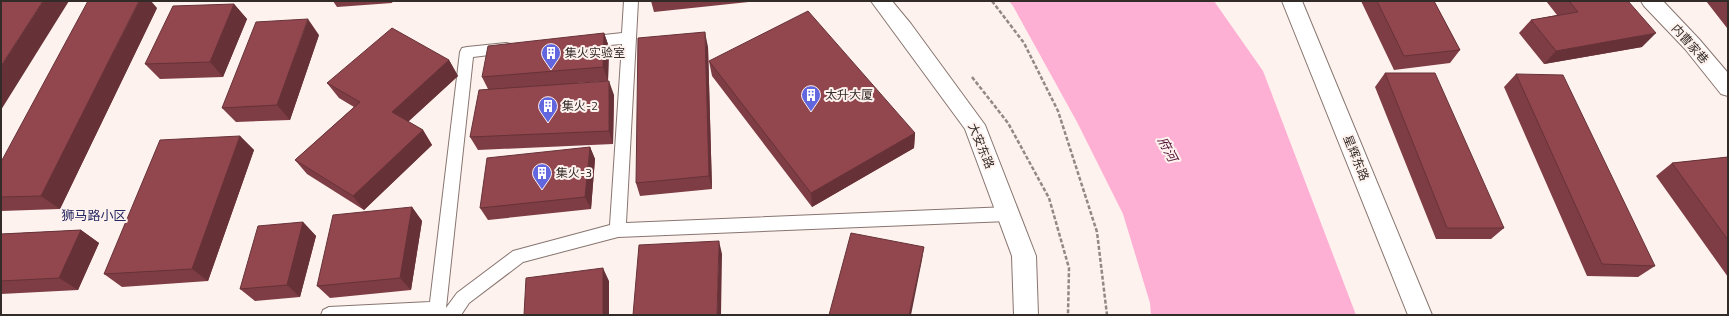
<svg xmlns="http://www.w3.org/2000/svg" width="1729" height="316" viewBox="0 0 1729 316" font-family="'Titillium Web','Noto Sans SC',sans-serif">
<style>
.water{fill:#feb0d4}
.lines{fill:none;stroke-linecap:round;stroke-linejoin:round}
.lane-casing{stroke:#87756f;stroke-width:2}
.street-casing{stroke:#87756f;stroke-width:2}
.secondary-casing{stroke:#87756f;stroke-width:2}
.path{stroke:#928884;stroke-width:2.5;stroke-dasharray:4 2;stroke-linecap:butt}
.lane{fill:#fff;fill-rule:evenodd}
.street{fill:#fff;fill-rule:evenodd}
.secondary{fill:#fff;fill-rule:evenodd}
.wall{fill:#7e3d44}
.shaded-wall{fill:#663237}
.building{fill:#92474f;stroke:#663237}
.labels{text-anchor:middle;stroke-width:4;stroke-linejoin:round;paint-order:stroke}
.street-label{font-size:12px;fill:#332b28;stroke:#fef2ee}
.poi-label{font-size:12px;fill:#332b28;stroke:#fef2ee;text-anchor:start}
.water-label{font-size:13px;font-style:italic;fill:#521035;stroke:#fef2ee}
.neighbourhood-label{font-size:13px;fill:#252761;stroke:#fef2ee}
</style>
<rect width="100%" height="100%" fill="#fef2ee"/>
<!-- water -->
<path class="water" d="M 1009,1 L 1214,1 L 1263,71 L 1356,315 L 1151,315 L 1150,303 L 1123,214 L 1077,122 L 1013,6 Z"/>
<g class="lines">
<defs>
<path id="lane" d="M 624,1 L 638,1 L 626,223 L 1008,207 L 1014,209 L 1016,214 L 1014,219 L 1008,221 L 618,237 L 523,262 L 469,303 L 461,315 L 321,315 L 323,310 L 329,307 L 430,302 L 460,52 L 462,48 L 467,47 L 506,43 L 511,44 L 513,48 L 511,52 L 506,53 L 473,57 L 446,308 L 457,293 L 513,251 L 610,225 L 622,44 L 586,47 L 581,46 L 579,42 L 581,38 L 586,37 L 622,33 Z"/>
<path id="street" d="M 1282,1 L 1302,1 L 1432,315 L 1408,315 Z
M 1641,1 L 1663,1 L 1699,39 L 1728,73 L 1728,96 L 1721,94 L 1685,49 L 1644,6 Z"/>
<path id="secondary" d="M 871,1 L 892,1 L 911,24 L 985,125 L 1036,256 L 1038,315 L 1014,315 L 1012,256 L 965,129 Z"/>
</defs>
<!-- lane casing -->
<use href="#lane" class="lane-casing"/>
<!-- street casing -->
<use href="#street" class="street-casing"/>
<!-- secondary casing -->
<use href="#secondary" class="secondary-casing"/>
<!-- path -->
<path class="path" d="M 992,1 L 1024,43 L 1058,111 L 1097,232 L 1107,315
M 972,77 L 1008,123 L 1049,198 L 1069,268 L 1068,315"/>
<!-- lane -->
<use href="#lane" class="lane"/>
<!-- street -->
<use href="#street" class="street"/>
<!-- secondary -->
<use href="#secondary" class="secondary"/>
</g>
<!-- wall -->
<path class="wall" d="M 333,1 L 393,1 L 392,3 L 337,7 Z
M 651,1 L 758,1 L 654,12 Z
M 1361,1 L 1434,1 L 1460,50 L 1450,63 L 1394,70 Z
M 1546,1 L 1628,1 L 1642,47 L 1544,64 L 1519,33 L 1531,20 L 1557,15 Z
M 1706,1 L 1728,1 L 1728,28 L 1727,28 Z
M 234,4 L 247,19 L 223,77 L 160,79 L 145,64 Z
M 157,8 L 60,209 L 1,211 L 1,162 Z
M 604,33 L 609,47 L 608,81 L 577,83 L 614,95 L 613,144 L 478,150 L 470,137 L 488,89 L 482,77 Z
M 319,35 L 290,120 L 236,122 L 222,108 Z
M 708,47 L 712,189 L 640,196 L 636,183 Z
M 449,60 L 458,76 L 408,122 L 423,130 L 432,145 L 364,210 L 307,174 L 295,160 L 354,107 L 339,98 L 327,83 Z
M 709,61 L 915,133 L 914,148 L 812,207 L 712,76 Z
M 1385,73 L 1504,228 L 1491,239 L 1436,239 L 1375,87 Z
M 1516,74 L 1655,266 L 1638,277 L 1587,276 L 1504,87 Z
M 240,136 L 254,150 L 208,281 L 122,287 L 104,274 Z
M 590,147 L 595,159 L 591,209 L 488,220 L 480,208 Z
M 1728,157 L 1728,277 L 1656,176 L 1672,163 Z
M 412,207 L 422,221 L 411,290 L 330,298 L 317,286 Z
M 303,222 L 316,236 L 300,297 L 255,301 L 240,289 Z
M 81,230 L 99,243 L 78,290 L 1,294 L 1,234 Z"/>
<!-- shaded-wall -->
<path class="shaded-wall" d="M 43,1 L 69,1 L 1,110 L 1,66 Z
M 139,1 L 151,1 L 157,8 L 60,209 L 41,196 Z
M 234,4 L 247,19 L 223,77 L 210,62 Z
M 308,19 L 319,35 L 290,120 L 277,105 Z
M 705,32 L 708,47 L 712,189 L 709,176 Z
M 604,33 L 609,47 L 608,81 L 603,67 Z
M 1656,33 L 1642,47 L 1544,64 L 1556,51 Z
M 449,60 L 458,76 L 402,127 L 392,112 Z
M 609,81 L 614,95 L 613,144 L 609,131 Z
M 423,130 L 432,145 L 364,210 L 353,196 Z
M 915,133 L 914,148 L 812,207 L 811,193 Z
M 240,136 L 254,150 L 208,281 L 192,269 Z
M 590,147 L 595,159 L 591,209 L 585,197 Z
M 412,207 L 422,221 L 411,290 L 400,278 Z
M 303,222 L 316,236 L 300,297 L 287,285 Z
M 81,230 L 99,243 L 78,290 L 59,278 Z
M 719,241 L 722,254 L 721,315 L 717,315 Z
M 924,247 L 922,260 L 911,315 L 909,315 Z
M 603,268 L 609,281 L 609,315 L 603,315 Z"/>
<!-- building -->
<path class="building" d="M 1,1 L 43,1 L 1,66 Z
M 88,1 L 139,1 L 41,196 L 1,197 L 1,162 Z
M 1377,1 L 1434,1 L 1460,50 L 1404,56 Z
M 1569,1 L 1628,1 L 1656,33 L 1556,51 L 1531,20 L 1578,12 Z
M 234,4 L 210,62 L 145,64 L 173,6 Z
M 808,11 L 915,133 L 811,193 L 709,61 Z
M 308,19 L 277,105 L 222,108 L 256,22 Z
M 392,28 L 449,60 L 392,112 L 423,130 L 353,196 L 295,160 L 360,102 L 327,83 Z
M 705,32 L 709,176 L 636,183 L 638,38 Z
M 604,33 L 603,67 L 482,77 L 488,46 Z
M 1385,73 L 1435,73 L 1504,228 L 1447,228 Z
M 1516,74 L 1563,75 L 1655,266 L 1602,264 Z
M 609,81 L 609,131 L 470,137 L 479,90 Z
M 240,136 L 192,269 L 104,274 L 160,140 Z
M 590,147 L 585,197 L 480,208 L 487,158 Z
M 1728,157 L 1728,240 L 1672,163 Z
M 412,207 L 400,278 L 317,286 L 333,215 Z
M 303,222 L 287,285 L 240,289 L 258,226 Z
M 81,230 L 59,278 L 1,281 L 1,234 Z
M 851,233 L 924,247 L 909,315 L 829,315 Z
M 719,241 L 717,315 L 633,315 L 639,245 Z
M 603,268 L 603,315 L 524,315 L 526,278 Z"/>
<!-- icons -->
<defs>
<symbol id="building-pin" viewBox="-11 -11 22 30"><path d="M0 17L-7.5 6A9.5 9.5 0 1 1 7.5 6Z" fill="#6267e0" stroke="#fef2ee"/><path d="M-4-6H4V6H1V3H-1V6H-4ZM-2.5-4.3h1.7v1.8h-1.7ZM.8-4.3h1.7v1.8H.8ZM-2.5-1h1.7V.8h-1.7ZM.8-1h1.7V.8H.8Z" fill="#fff"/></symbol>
</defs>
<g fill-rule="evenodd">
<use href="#building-pin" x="540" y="42" width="22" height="30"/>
<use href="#building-pin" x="800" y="84" width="22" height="30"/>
<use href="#building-pin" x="537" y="95" width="22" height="30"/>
<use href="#building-pin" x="531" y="162" width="22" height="30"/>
</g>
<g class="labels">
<!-- street labels -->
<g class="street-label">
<text transform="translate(1690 44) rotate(48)" y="4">内曹家巷</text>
<text transform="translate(981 146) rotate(67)" y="4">大安东路</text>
<text transform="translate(1356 158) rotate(68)" y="4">星辉东路</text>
</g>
<!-- poi labels -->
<g class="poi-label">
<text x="565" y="57">集火实验室</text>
<text x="825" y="99">太升大厦</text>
<text x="562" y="110">集火-2</text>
<text x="556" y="177">集火-3</text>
</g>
<!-- water labels -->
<g class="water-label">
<text transform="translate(1168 149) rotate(62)" y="5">府河</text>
</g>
<!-- neighbourhood labels -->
<g class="neighbourhood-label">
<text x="94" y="220">狮马路小区</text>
</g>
</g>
<!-- border -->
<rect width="1729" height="316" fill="none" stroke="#332b28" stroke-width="4"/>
</svg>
